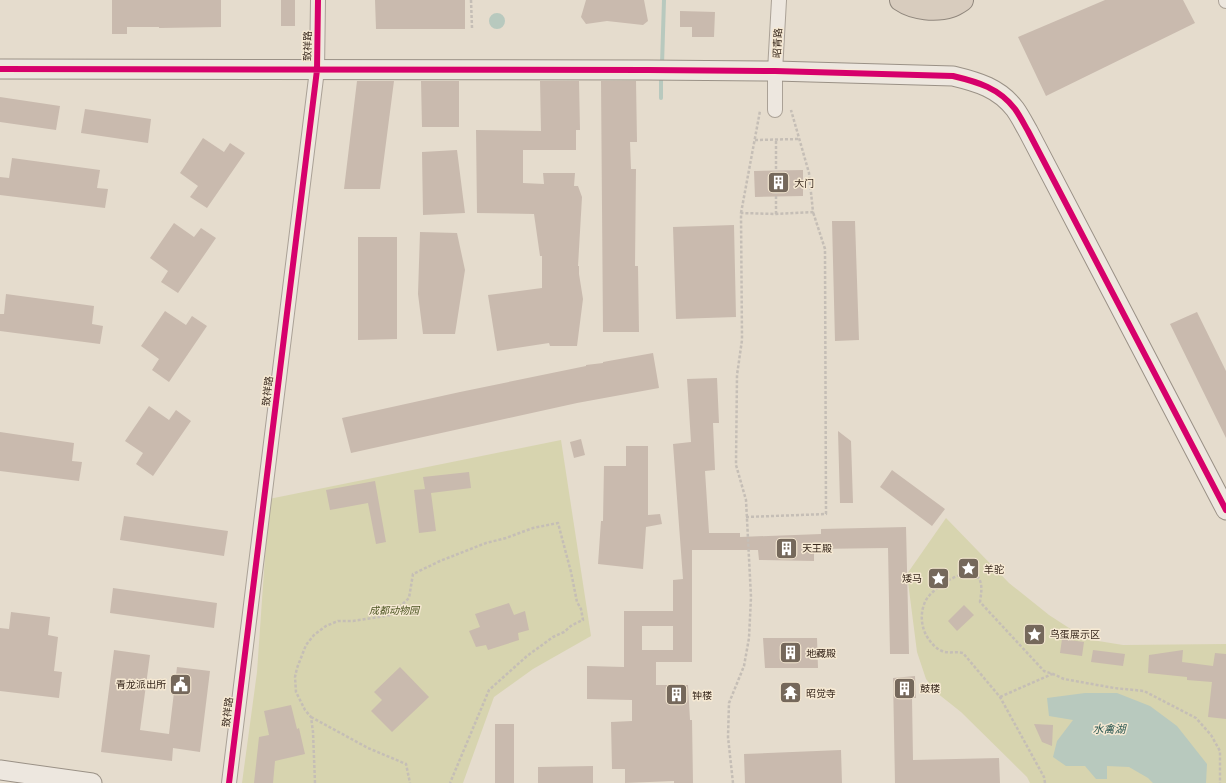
<svg xmlns="http://www.w3.org/2000/svg" width="1226" height="783" viewBox="0 0 1226 783" font-family="Bitter,'Noto Sans SC',serif">
<style>
.green{fill:#d7d4af}
.water{fill:#b8c9be}
.lines{fill:none;stroke-linecap:round;stroke-linejoin:round}
.stream{stroke:#b8c9be;stroke-width:4}
.building{fill:#c9baae;fill-rule:evenodd}
.street-casing{stroke:#aaa196;stroke-width:16}
.secondary-casing{stroke:#9a9186;stroke-width:21}
.highway-casing{stroke:#90877d;stroke-width:24}
.path{stroke:#c5beb6;stroke-width:2.5;stroke-dasharray:3 2;stroke-linecap:butt}
.street{stroke:#ede7df;stroke-width:14}
.secondary{stroke:#ede7df;stroke-width:19}
.highway{stroke:#d8ccbe;stroke-width:22}
.cycleway-casing{stroke:#f6e9d3;stroke-width:8}
.cycleway{stroke:#d6006c;stroke-width:6}
.labels{text-anchor:middle;stroke-width:3;stroke-linejoin:round;paint-order:stroke}
.street-label{font-size:10px;fill:#39291e;stroke:#f6e9d3}
.poi-label{font-size:10px;fill:#39291e;stroke:#f6e9d3;text-anchor:start}
.park-label{font-size:10px;font-style:italic;fill:#4d5624;stroke:#f6e9d3}
.water-label{font-size:11px;font-style:italic;fill:#2d5953;stroke:#f6e9d3}
</style>
<rect width="100%" height="100%" fill="#e5dccd"/>
<!-- green -->
<path class="green" d="M 561,440 L 591,636 L 533,669 L 494,697 L 463,783 L 242,783 L 257,672 L 269,499 Z
M 946,518 L 1009,583 L 1049,615 L 1086,639 L 1123,645 L 1226,644 L 1226,783 L 1030,783 L 1027,777 L 961,712 L 937,693 L 926,679 L 917,652 L 907,574 Z"/>
<!-- water -->
<path class="water" d="M489 21a8 8 0 1 1 16 0a8 8 0 1 1-16 0Z
M 1085,693 L 1117,693 L 1150,706 L 1177,726 L 1207,764 L 1206,783 L 1153,783 L 1148,778 L 1129,767 L 1107,766 L 1107,779 L 1096,779 L 1085,766 L 1066,766 L 1053,757 L 1057,741 L 1073,720 L 1049,716 L 1047,698 Z"/>
<g class="lines">
<!-- stream -->
<path class="stream" d="M 662,65 L 664,0
M 661,98 L 661,74"/>
</g>
<!-- building -->
<path class="building" d="M 112,0 L 221,0 L 221,27 L 159,28 L 159,27 L 127,27 L 127,34 L 112,34 Z
M 281,0 L 295,0 L 295,26 L 281,26 Z
M 375,0 L 465,0 L 465,29 L 376,29 Z
M 586,0 L 644,0 L 648,21 L 643,25 L 607,21 L 586,24 L 581,17 Z
M 1105,0 L 1183,0 L 1195,23 L 1046,96 L 1018,37 Z
M 680,11 L 715,12 L 714,37 L 692,37 L 692,27 L 680,27 Z
M 357,81 L 394,81 L 380,189 L 344,189 Z
M 421,81 L 459,81 L 459,127 L 422,127 Z
M 540,81 L 579,81 L 580,130 L 576,130 L 576,150 L 523,150 L 523,183 L 544,184 L 543,173 L 575,173 L 574,186 L 578,186 L 582,197 L 578,266 L 579,266 L 579,274 L 583,299 L 577,346 L 550,346 L 549,343 L 497,351 L 488,295 L 542,288 L 542,256 L 540,256 L 534,214 L 477,213 L 476,130 L 541,131 Z
M 601,81 L 636,81 L 637,142 L 630,142 L 631,169 L 636,169 L 635,266 L 638,266 L 639,332 L 603,332 Z
M 0,97 L 60,106 L 56,130 L 0,122 Z
M 85,109 L 151,119 L 148,143 L 81,133 Z
M 203,138 L 224,152 L 230,143 L 245,153 L 207,208 L 190,197 L 198,186 L 180,173 Z
M 457,150 L 465,213 L 423,215 L 422,152 Z
M 12,158 L 100,170 L 97,188 L 108,189 L 105,208 L 0,195 L 0,177 L 9,178 Z
M 803,170 L 803,196 L 755,197 L 754,171 Z
M 832,221 L 855,221 L 859,340 L 835,341 Z
M 174,223 L 194,237 L 201,228 L 216,238 L 178,293 L 161,282 L 168,271 L 150,258 Z
M 734,225 L 736,317 L 676,319 L 673,227 Z
M 420,232 L 457,233 L 465,270 L 455,334 L 423,334 L 418,294 Z
M 358,237 L 397,237 L 397,339 L 358,340 Z
M 6,294 L 94,306 L 92,324 L 103,326 L 100,344 L 0,331 L 0,314 L 4,314 Z
M 165,311 L 186,325 L 192,316 L 207,326 L 169,382 L 152,370 L 159,359 L 141,346 Z
M 1197,312 L 1226,371 L 1226,438 L 1170,324 Z
M 653,353 L 659,388 L 577,403 L 351,453 L 342,418 L 460,392 L 586,366 L 586,365 L 603,363 L 603,362 Z
M 717,378 L 719,423 L 713,423 L 715,470 L 705,471 L 709,533 L 740,533 L 740,537 L 821,534 L 821,529 L 906,527 L 909,654 L 890,654 L 888,548 L 814,549 L 814,561 L 759,560 L 758,550 L 692,550 L 692,662 L 656,662 L 656,685 L 688,685 L 690,720 L 692,720 L 693,783 L 674,783 L 674,781 L 625,783 L 625,769 L 612,769 L 611,722 L 632,721 L 632,700 L 587,699 L 587,666 L 624,667 L 624,611 L 673,611 L 673,580 L 683,579 L 673,444 L 691,442 L 687,379 ZM 642,626 L 673,626 L 673,650 L 642,650 Z
M 149,406 L 169,420 L 176,410 L 191,421 L 153,476 L 136,464 L 143,453 L 125,441 Z
M 838,431 L 851,441 L 853,503 L 840,503 Z
M 0,432 L 74,443 L 72,461 L 82,462 L 79,481 L 0,471 Z
M 581,439 L 585,455 L 574,458 L 570,442 Z
M 626,446 L 648,446 L 648,515 L 660,514 L 662,524 L 646,527 L 643,569 L 598,564 L 601,521 L 603,521 L 604,466 L 626,466 Z
M 892,470 L 945,509 L 932,526 L 880,487 Z
M 469,472 L 471,488 L 431,493 L 436,531 L 419,533 L 414,490 L 425,489 L 423,477 Z
M 375,481 L 386,542 L 376,544 L 368,503 L 330,510 L 326,490 Z
M 124,516 L 228,531 L 224,556 L 120,540 Z
M 113,588 L 217,603 L 214,628 L 110,613 Z
M 509,603 L 514,615 L 525,611 L 529,630 L 518,633 L 519,640 L 488,650 L 486,645 L 476,647 L 469,631 L 480,627 L 475,614 Z
M 964,605 L 974,615 L 957,631 L 948,621 Z
M 11,612 L 50,617 L 48,635 L 58,637 L 54,671 L 62,672 L 59,698 L 0,691 L 0,628 L 9,629 Z
M 763,638 L 817,638 L 818,668 L 765,668 Z
M 1062,639 L 1084,642 L 1082,656 L 1060,653 Z
M 114,650 L 150,655 L 140,730 L 169,734 L 177,667 L 210,671 L 200,752 L 173,748 L 172,761 L 101,752 Z
M 1093,650 L 1125,654 L 1123,666 L 1091,662 Z
M 1183,650 L 1182,662 L 1213,666 L 1215,653 L 1226,654 L 1226,719 L 1208,717 L 1212,682 L 1187,680 L 1187,677 L 1148,673 L 1149,655 Z
M 400,667 L 429,697 L 392,732 L 371,711 L 382,700 L 374,692 Z
M 915,676 L 916,698 L 912,698 L 913,760 L 999,758 L 1000,783 L 895,783 L 893,678 Z
M 291,705 L 297,729 L 299,728 L 305,754 L 275,761 L 273,783 L 254,783 L 259,737 L 269,735 L 264,711 Z
M 495,724 L 514,724 L 514,783 L 495,783 Z
M 1034,724 L 1053,725 L 1052,746 L 1042,742 Z
M 841,750 L 842,783 L 745,783 L 744,754 Z
M 593,766 L 593,783 L 538,783 L 538,767 Z"/>
<g class="lines">
<defs>
<path id="street" d="M 1226,0 L 1226,1
M 775,110 L 775,71 L 779,0
M 229,783 L 317,70 L 318,0"/>
<path id="secondary" d="M 0,69 L 648,70 L 775,71 L 953,76 C 978,82 999,88 1015,109 C 1020,116 1024,124 1028,131 L 1226,510
M 0,770 L 92,783"/>
<path id="highway" d="M 901,0 C 914,9 936,11 951,6 C 955,5 959,2 962,0"/>
</defs>
<!-- street casing -->
<use href="#street" class="street-casing"/>
<!-- secondary casing -->
<use href="#secondary" class="secondary-casing"/>
<!-- highway casing -->
<use href="#highway" class="highway-casing"/>
<!-- path -->
<path class="path" d="M 471,0 L 472,28
M 755,140 L 799,139
M 741,213 L 760,111
M 776,214 L 776,140
M 746,517 L 826,514 L 825,249 L 813,212
M 1000,697 L 1052,674
M 311,717 L 368,748 L 406,764 L 410,783
M 315,783 L 313,732 L 311,717 L 305,710 L 296,692 L 295,677 L 297,668 L 306,645 L 314,635 L 326,626 L 338,621 L 353,621 L 391,615 L 409,598 L 413,574 L 440,561 L 486,543 L 506,538 L 533,528 L 558,523 L 571,572 L 577,602 L 581,609 L 583,620 L 572,625 L 564,632 L 553,637 L 527,656 L 489,690 L 450,783
M 733,783 L 728,737 L 729,703 L 744,666 L 749,638 L 751,597 L 746,500 L 736,465 L 737,375 L 742,340 L 741,213 L 776,214 L 813,212 L 809,173 L 791,110
M 1045,783 L 1044,777 L 1000,697 L 963,653 C 956,651 949,654 942,651 C 937,649 933,645 930,641 C 921,630 919,613 926,600 C 931,592 940,586 947,581 C 953,578 960,574 967,574 C 971,574 976,577 979,578 C 983,587 981,593 980,602 L 1044,671 L 1053,674 L 1064,679 L 1114,688 L 1144,691 L 1196,718 L 1211,735 L 1220,751 L 1220,783"/>
<!-- street -->
<use href="#street" class="street"/>
<!-- secondary -->
<use href="#secondary" class="secondary"/>
<!-- highway -->
<use href="#highway" class="highway"/>
<defs>
<path id="cycleway" d="M 0,69 L 648,70 L 775,71 L 953,76 C 978,82 999,88 1015,109 C 1020,116 1024,124 1028,131 L 1226,510
M 229,783 L 317,70 L 318,0"/>
</defs>
<!-- cycleway casing -->
<use href="#cycleway" class="cycleway-casing"/>
<!-- cycleway -->
<use href="#cycleway" class="cycleway"/>
</g>
<!-- icons -->
<defs>
<symbol id="building-square" viewBox="-11 -11 22 22"><rect x="-9" y="-9" width="18" height="18" rx="4" fill="#75685b" stroke="#f6e9d3"/><path d="M-4-6H4V6H1V3H-1V6H-4ZM-2.5-4.3h1.7v1.8h-1.7ZM.8-4.3h1.7v1.8H.8ZM-2.5-1h1.7V.8h-1.7ZM.8-1h1.7V.8H.8Z" fill="#fff"/></symbol>
<symbol id="sight-square" viewBox="-11 -11 22 22"><rect x="-9" y="-9" width="18" height="18" rx="4" fill="#75685b" stroke="#f6e9d3"/><path d="M0-6L1.8-2.2L6-1.7L2.9 1.2L3.7 5.4L0 3.3L-3.7 5.4L-2.9 1.2L-6-1.7L-1.8-2.2Z" fill="#fff"/></symbol>
<symbol id="civic-square" viewBox="-11 -11 22 22"><rect x="-9" y="-9" width="18" height="18" rx="4" fill="#75685b" stroke="#f6e9d3"/><path d="M-.6-6.5H3V-4.5H.6V-3L4-1V1h2V6H-6V1h2V-1L-.6-3ZM-1.2 2.5V6h2.4V2.5Z" fill="#fff"/></symbol>
<symbol id="temple-square" viewBox="-11 -11 22 22"><rect x="-9" y="-9" width="18" height="18" rx="4" fill="#75685b" stroke="#f6e9d3"/><path d="M0-6L5-2H3V0L6.5 2.5H4V6H1.5V3h-3V6H-4V2.5H-6.5L-3 0V-2H-5Z" fill="#fff"/></symbol>
</defs>
<g fill-rule="evenodd">
<use href="#building-square" x="766" y="170" width="25" height="25"/>
<use href="#building-square" x="774" y="536" width="25" height="25"/>
<use href="#sight-square" x="956" y="556" width="25" height="25"/>
<use href="#sight-square" x="926" y="566" width="25" height="25"/>
<use href="#sight-square" x="1022" y="622" width="25" height="25"/>
<use href="#building-square" x="778" y="640" width="25" height="25"/>
<use href="#civic-square" x="168" y="672" width="25" height="25"/>
<use href="#building-square" x="892" y="676" width="25" height="25"/>
<use href="#temple-square" x="778" y="680" width="25" height="25"/>
<use href="#building-square" x="664" y="682" width="25" height="25"/>
</g>
<g class="labels">
<!-- street labels -->
<g class="street-label">
<text transform="translate(777 43) rotate(-87)" y="4">昭青路</text>
<text transform="translate(307 46) rotate(-89)" y="4">致祥路</text>
<text transform="translate(267 391) rotate(-83)" y="4">致祥路</text>
<text transform="translate(227 712) rotate(-83)" y="4">致祥路</text>
</g>
<!-- poi labels -->
<g class="poi-label">
<text x="794" y="187">大门</text>
<text x="802" y="552">天王殿</text>
<text x="984" y="573">羊驼</text>
<text x="922" y="582" text-anchor="end">矮马</text>
<text x="1050" y="638">鸟蛋展示区</text>
<text x="806" y="657">地藏殿</text>
<text x="166" y="688" text-anchor="end">青龙派出所</text>
<text x="920" y="692">鼓楼</text>
<text x="806" y="697">昭觉寺</text>
<text x="692" y="699">钟楼</text>
</g>
<!-- park labels -->
<g class="park-label">
<text x="394" y="614">成都动物园</text>
</g>
<!-- water labels -->
<g class="water-label">
<text x="1109" y="733">水禽湖</text>
</g>
</g>
</svg>
